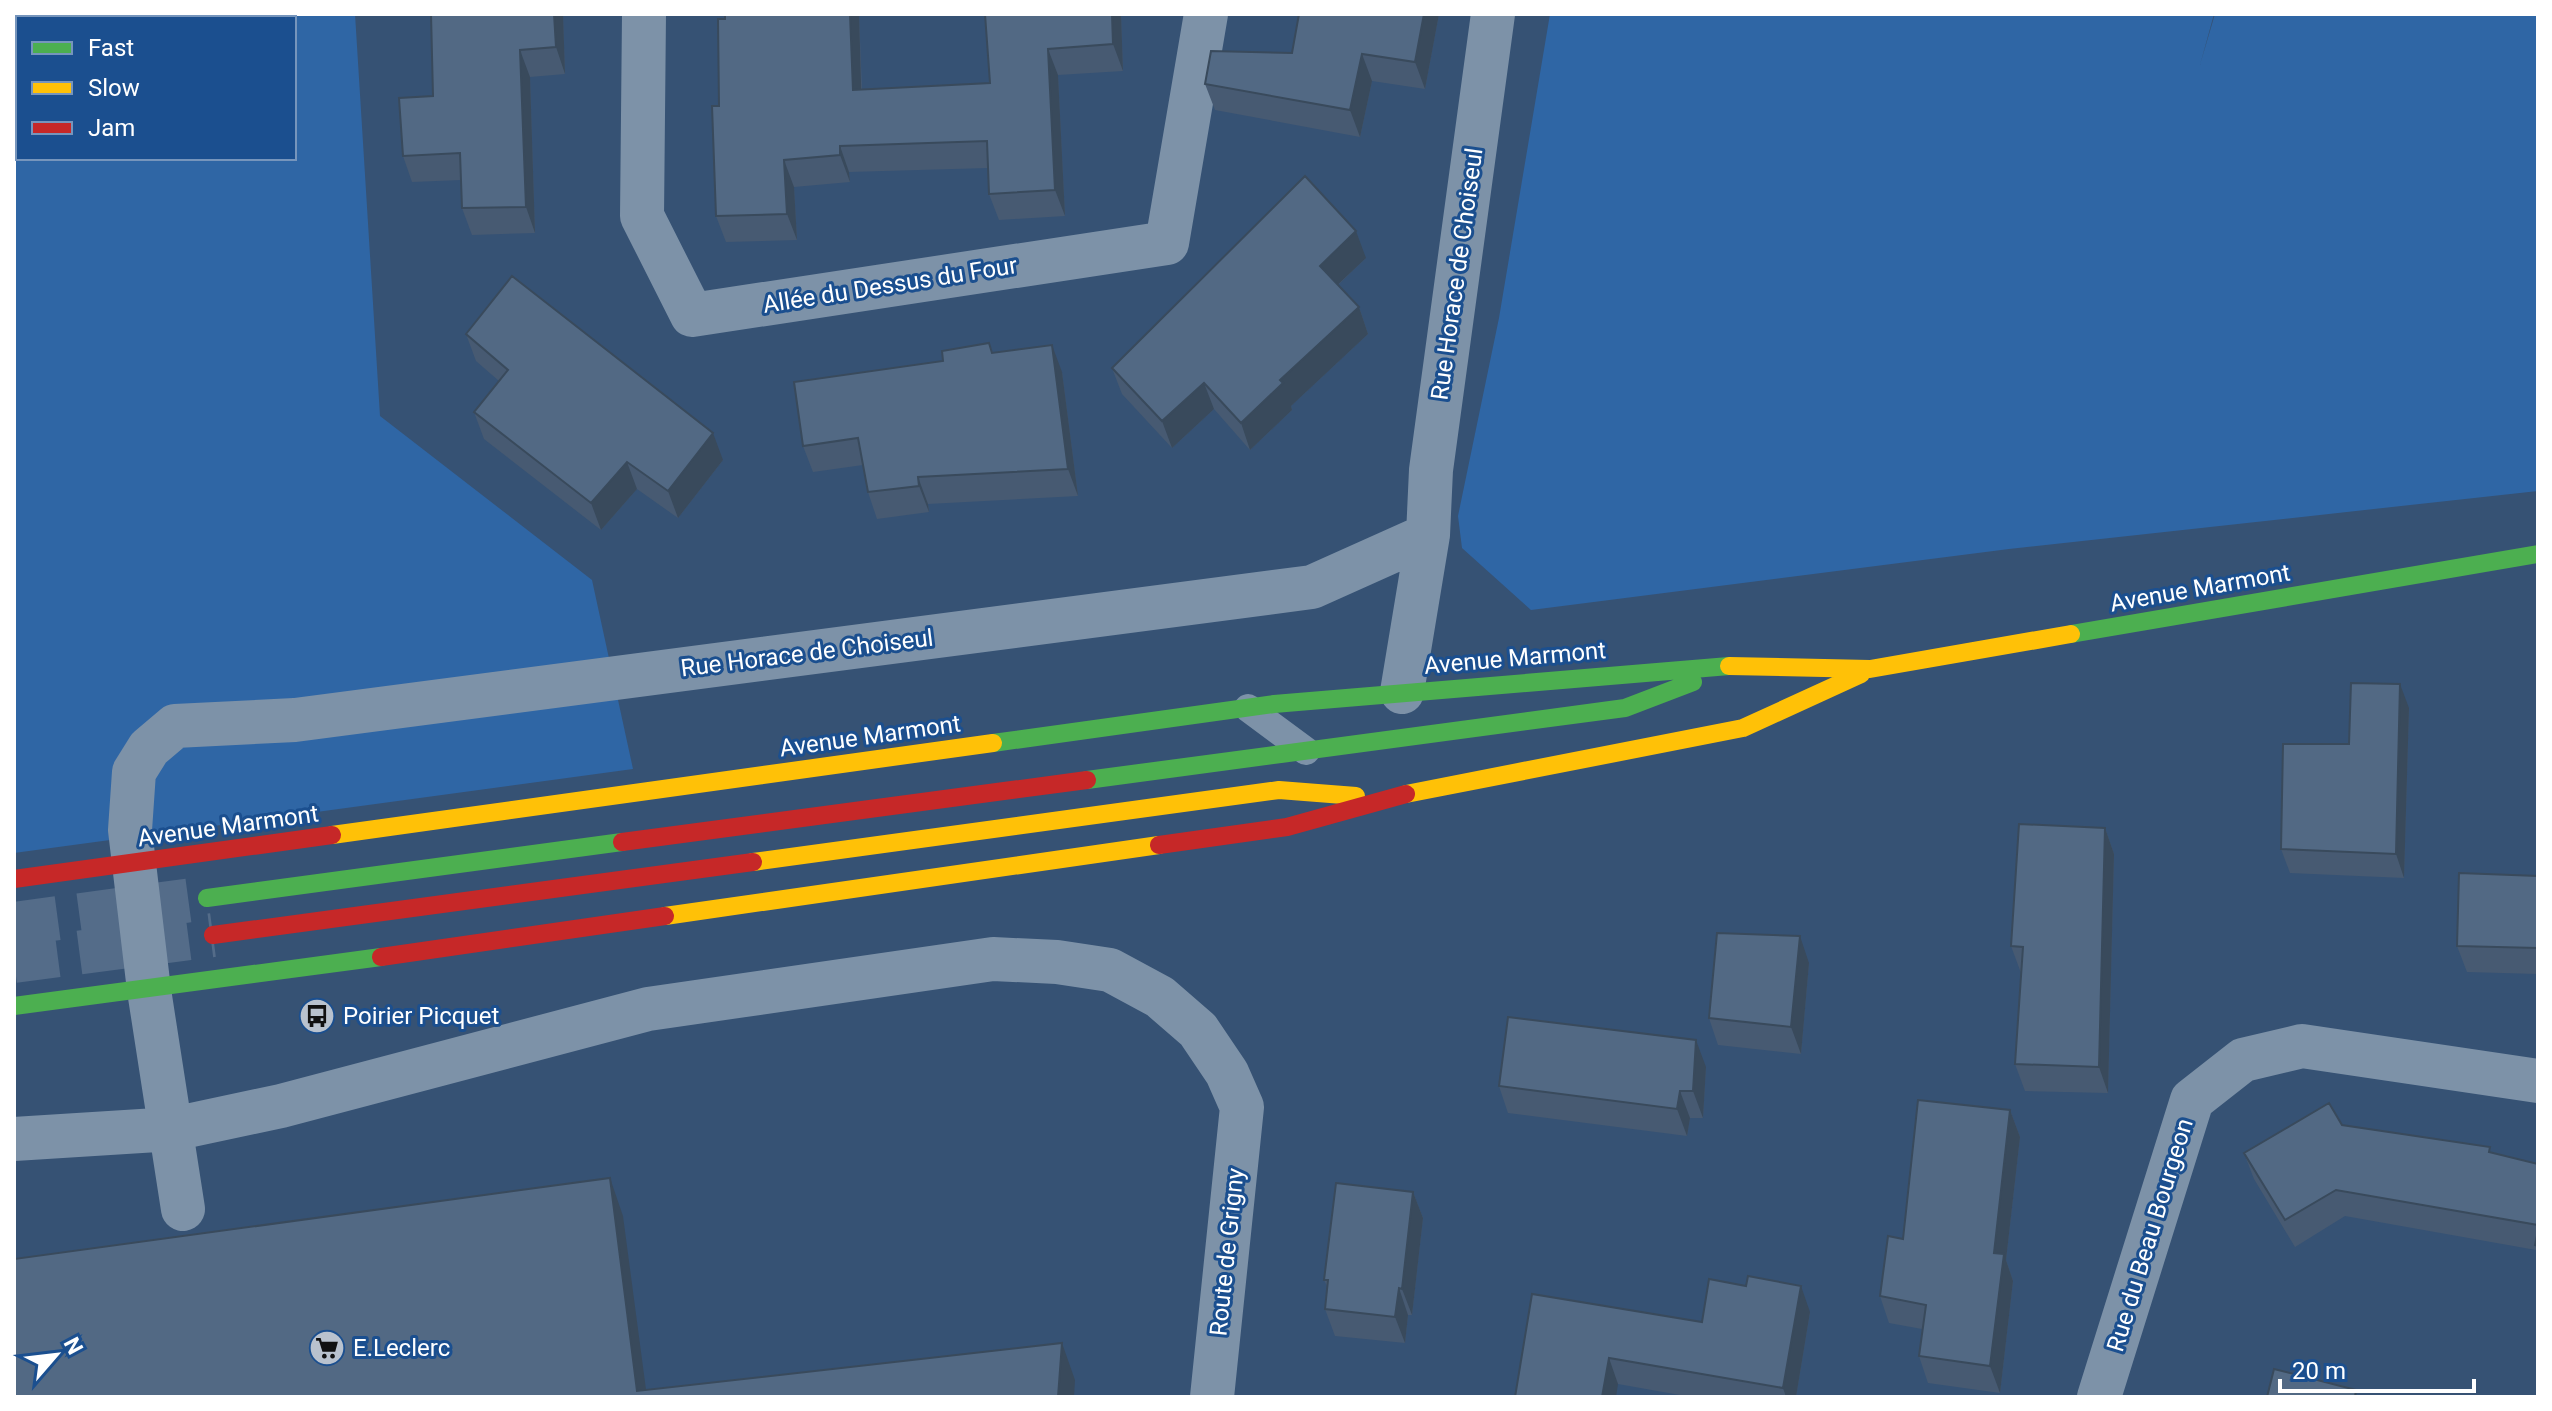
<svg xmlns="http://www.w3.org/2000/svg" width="2552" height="1411" viewBox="0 0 2552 1411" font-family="Roboto,sans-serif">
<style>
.green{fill:#2f66a5;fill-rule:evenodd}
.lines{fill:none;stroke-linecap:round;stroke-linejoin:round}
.primary-tunnel{stroke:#546c89;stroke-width:44;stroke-dasharray:44 22;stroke-linecap:butt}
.lane{stroke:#7d92a8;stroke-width:28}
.street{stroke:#7d92a8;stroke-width:44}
.fast{stroke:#4caf50;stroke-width:18}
.slow{stroke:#ffc107;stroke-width:18}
.jam{stroke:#c62828;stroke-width:18}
.wall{fill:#475a72}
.shaded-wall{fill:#394a5c}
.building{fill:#526984;stroke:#394a5c;stroke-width:2}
.labels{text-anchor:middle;stroke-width:6;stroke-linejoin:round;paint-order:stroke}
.street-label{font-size:24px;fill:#fff;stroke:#1b4f8f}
.poi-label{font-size:24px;fill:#fff;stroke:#1b4f8f;text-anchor:start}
</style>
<rect width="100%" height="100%" fill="#365274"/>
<!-- green -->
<path class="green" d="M 14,14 L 355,14 L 380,416 L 592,580 L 633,769 L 14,853 ZM 18,18 L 294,18 L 294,158 L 18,158 Z
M 1550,14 L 2214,14 L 2200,65 L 2215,14 L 2538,14 L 2538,491 L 2009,549 L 1531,610 L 1462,548 L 1458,516 L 1499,318 Z"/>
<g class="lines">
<!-- primary-tunnel -->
<path class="primary-tunnel" d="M 14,924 L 207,898
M 14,961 L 213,935"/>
<!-- lane -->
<path class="lane" d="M 1248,708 L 1306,751"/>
<!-- street -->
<path class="street" d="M 644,14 L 642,216 L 692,315 L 1167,243 L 1206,14
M 1402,692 L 1428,535 L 1431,470 L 1493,14
M 14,1139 L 173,1129 L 281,1106 L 648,1009 L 993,959 L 1057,962 L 1110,970 L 1160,997 L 1198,1030 L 1227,1073 L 1242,1107 L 1212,1397
M 183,1209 L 149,990 L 130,830 L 134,772 L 149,748 L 175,726 L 295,720 L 1312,587 L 1428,535
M 2099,1397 L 2192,1100 L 2243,1060 L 2302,1046 L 2538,1081"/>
<!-- fast -->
<path class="fast" d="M 2071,634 L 2538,554
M 993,743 L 1274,704 L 1729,666
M 1087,780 L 1625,708 L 1693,682
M 207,898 L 622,842
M 14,1006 L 381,957"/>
<!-- slow -->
<path class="slow" d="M 1729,666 L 1870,669 L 2071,634
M 1406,794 L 1743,728 L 1861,674
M 332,835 L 993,743
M 753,862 L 1279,790 L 1356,796
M 665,916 L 1159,845"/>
<!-- jam -->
<path class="jam" d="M 622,842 L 1087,780
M 1159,845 L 1287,827 L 1406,794
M 14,879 L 332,835
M 213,935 L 753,862
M 381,957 L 665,916"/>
</g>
<!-- wall -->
<path class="wall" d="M 431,14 L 563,14 L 565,74 L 530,77 L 535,233 L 472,235 L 462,208 L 461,180 L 412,182 L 403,156 L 433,96 Z
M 859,14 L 862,89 L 990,83 L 985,14 L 1121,14 L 1123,71 L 1058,75 L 1065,216 L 999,220 L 989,194 L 988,168 L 849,172 L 850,182 L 794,187 L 797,240 L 726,242 L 716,216 L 719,106 L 725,19 Z
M 1299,14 L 1439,14 L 1425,89 L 1372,81 L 1360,137 L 1215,110 L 1205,84 L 1292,53 Z
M 1366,258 L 1338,285 L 1359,307 L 1368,334 L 1291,406 L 1292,410 L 1250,450 L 1214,409 L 1172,448 L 1122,394 L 1112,368 Z
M 466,334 L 723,460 L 678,518 L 637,489 L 601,530 L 484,439 L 474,412 L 499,381 L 476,361 Z
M 989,343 L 993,353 L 1062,372 L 1078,496 L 928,504 L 929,512 L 877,519 L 868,492 L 863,465 L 813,472 L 803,446 L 943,361 Z
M 2409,708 L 2404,878 L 2290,873 L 2281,849 L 2349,744 Z
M 2105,828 L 2114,854 L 2108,1093 L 2025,1091 L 2015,1064 L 2021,973 L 2011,946 Z
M 2538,876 L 2538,974 L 2467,972 L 2457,946 Z
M 1809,963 L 1801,1054 L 1718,1045 L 1709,1018 Z
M 1706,1067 L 1703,1118 L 1690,1118 L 1687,1136 L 1508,1113 L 1499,1086 Z
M 2010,1110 L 2020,1137 L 2006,1260 L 2013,1281 L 2000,1393 L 1928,1383 L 1919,1356 L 1922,1329 L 1889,1323 L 1880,1296 L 1903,1239 Z
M 2342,1125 L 2492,1153 L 2538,1164 L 2538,1255 L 2536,1250 L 2345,1216 L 2295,1247 L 2254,1179 L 2244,1153 Z
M 1413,1192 L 1423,1218 L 1412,1315 L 1408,1315 L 1405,1343 L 1335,1336 L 1325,1309 L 1328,1288 L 1324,1280 Z
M 1532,1294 L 1702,1322 L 1810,1312 L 1796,1397 L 1691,1397 L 1618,1384 Z"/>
<!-- shaded-wall -->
<path class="shaded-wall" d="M 554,14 L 563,14 L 565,74 L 556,47 Z
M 850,14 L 859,14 L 862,116 L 853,90 Z
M 1112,14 L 1121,14 L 1123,71 L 1113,44 Z
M 1424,14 L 1439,14 L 1425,89 L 1415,62 Z
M 1048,49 L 1058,75 L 1065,216 L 1055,190 Z
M 520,50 L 530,77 L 535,233 L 526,207 Z
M 1362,54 L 1372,81 L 1360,137 L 1350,110 Z
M 840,146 L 849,172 L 850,182 L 840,155 Z
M 784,160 L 794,187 L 797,240 L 787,214 Z
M 1356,231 L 1366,258 L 1329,293 L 1320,266 Z
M 1359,307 L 1368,334 L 1291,406 L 1292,410 L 1250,450 L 1241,423 L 1280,380 Z
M 1052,345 L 1062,372 L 1078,496 L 1068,469 Z
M 1204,383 L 1214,409 L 1172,448 L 1162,421 Z
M 713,433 L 723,460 L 678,518 L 668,491 Z
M 627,462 L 637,489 L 601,530 L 591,503 Z
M 918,477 L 928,504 L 929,512 L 919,486 Z
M 2400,684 L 2409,708 L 2404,878 L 2396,854 Z
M 2105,828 L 2114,854 L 2108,1093 L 2099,1067 Z
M 1800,936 L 1809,963 L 1801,1054 L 1791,1027 Z
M 1696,1040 L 1706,1067 L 1703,1118 L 1693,1091 Z
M 1680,1091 L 1690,1118 L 1687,1136 L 1677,1109 Z
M 2010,1110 L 2020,1137 L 2006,1260 L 2013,1281 L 2000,1393 L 1990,1366 L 1994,1253 Z
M 610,1178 L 623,1216 L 647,1397 L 637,1391 Z
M 1413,1192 L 1423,1218 L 1412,1315 L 1402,1289 Z
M 1801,1286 L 1810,1312 L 1796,1397 L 1786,1397 L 1783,1388 Z
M 1399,1288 L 1408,1315 L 1405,1343 L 1395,1317 Z
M 1062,1343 L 1075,1380 L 1074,1397 L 1058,1397 Z
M 1609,1358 L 1618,1384 L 1616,1397 L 1602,1397 Z"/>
<!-- building -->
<path class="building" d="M 431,14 L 554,14 L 556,47 L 520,50 L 526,207 L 462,208 L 460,153 L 403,156 L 399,98 L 433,96 Z
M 725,14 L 850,14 L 853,90 L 990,83 L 985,14 L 1112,14 L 1113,44 L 1048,49 L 1055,190 L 989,194 L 987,141 L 840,146 L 840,155 L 784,160 L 787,214 L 716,216 L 712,106 L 719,106 L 718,19 L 725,19 Z
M 1299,14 L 1424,14 L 1415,62 L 1362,54 L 1350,110 L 1205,84 L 1211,51 L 1292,53 Z
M 1305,176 L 1356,231 L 1320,266 L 1359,307 L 1280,380 L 1283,383 L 1241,423 L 1204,383 L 1162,421 L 1112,368 Z
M 512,276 L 713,433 L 668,491 L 627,462 L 591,503 L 474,412 L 508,370 L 466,334 Z
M 989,343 L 992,353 L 1052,345 L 1068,469 L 918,477 L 919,486 L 868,492 L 858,438 L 803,446 L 794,382 L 943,361 L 942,351 Z
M 2351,683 L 2400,684 L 2396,854 L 2281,849 L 2283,744 L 2349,744 Z
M 2019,824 L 2105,828 L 2099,1067 L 2015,1064 L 2023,947 L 2011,946 Z
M 2459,873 L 2538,876 L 2538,948 L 2457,946 Z
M 1717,933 L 1800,936 L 1791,1027 L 1709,1018 Z
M 1508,1017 L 1696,1040 L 1693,1091 L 1680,1091 L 1677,1109 L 1499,1086 Z
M 1918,1100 L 2010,1110 L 1994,1253 L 2004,1254 L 1990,1366 L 1919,1356 L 1926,1305 L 1880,1296 L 1888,1236 L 1903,1239 Z
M 2329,1103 L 2342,1125 L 2490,1147 L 2489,1152 L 2538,1164 L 2538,1225 L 2336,1190 L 2285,1220 L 2244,1153 Z
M 610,1178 L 637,1391 L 1062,1343 L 1058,1397 L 14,1397 L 14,1259 Z
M 1336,1183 L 1413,1192 L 1402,1289 L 1399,1288 L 1395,1317 L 1325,1309 L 1328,1280 L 1324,1280 Z
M 2538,1231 L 2538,1246 L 2535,1245 Z
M 1748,1276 L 1801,1286 L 1783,1388 L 1609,1358 L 1602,1397 L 1515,1397 L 1532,1294 L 1702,1322 L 1709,1279 L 1746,1286 Z
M 2274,1369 L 2356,1390 L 2355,1397 L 2267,1397 Z"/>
<!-- icons -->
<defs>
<symbol id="bus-disc" viewBox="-11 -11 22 22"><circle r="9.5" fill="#b9c2ce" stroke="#1b4f8f"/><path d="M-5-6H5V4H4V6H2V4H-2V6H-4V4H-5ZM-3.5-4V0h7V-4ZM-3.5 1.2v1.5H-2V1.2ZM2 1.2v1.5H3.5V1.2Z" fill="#111"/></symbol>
<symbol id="supermarket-disc" viewBox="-11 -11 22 22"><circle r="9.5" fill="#b9c2ce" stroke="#1b4f8f"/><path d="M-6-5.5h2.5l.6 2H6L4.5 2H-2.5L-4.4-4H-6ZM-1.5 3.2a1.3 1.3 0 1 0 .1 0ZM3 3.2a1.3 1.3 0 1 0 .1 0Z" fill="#111"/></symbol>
</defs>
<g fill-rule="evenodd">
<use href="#bus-disc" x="297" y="996" width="40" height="40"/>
<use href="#supermarket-disc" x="307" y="1328" width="40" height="40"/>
</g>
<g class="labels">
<!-- street labels -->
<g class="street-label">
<text transform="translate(1457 274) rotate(-82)" y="8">Rue Horace de Choiseul</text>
<text transform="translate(890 285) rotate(-9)" y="8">Allée du Dessus du Four</text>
<text transform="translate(2200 588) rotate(-10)" y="8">Avenue Marmont</text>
<text transform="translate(807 653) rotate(-7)" y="8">Rue Horace de Choiseul</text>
<text transform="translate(1515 658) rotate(-5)" y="8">Avenue Marmont</text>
<text transform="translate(870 736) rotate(-8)" y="8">Avenue Marmont</text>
<text transform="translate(228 826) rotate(-8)" y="8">Avenue Marmont</text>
<text transform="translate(2150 1235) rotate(-73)" y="8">Rue du Beau Bourgeon</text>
<text transform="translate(1227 1252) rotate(-84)" y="8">Route de Grigny</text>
</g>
<!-- poi labels -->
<g class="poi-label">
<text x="343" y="1024">Poirier Picquet</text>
<text x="353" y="1356">E.Leclerc</text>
</g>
</g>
<!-- border -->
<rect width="2552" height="1411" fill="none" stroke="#ffffff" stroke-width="32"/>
<!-- legend -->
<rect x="16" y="16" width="280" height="144" fill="#1b4f8f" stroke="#7695bc" stroke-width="2"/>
<rect x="32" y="42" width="40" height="12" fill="#4caf50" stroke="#7695bc" stroke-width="2"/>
<text x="88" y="56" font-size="24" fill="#ffffff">Fast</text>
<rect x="32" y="82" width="40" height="12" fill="#ffc107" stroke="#7695bc" stroke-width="2"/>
<text x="88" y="96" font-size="24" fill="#ffffff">Slow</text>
<rect x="32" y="122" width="40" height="12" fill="#c62828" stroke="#7695bc" stroke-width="2"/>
<text x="88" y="136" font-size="24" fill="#ffffff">Jam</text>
<!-- north arrow -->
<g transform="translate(56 1355) rotate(62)" stroke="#1b4f8f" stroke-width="6" paint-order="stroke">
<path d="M0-6L14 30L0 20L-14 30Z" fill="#ffffff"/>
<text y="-12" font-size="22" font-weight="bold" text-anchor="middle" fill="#ffffff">N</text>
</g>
<!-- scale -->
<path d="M2280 1379v12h194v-12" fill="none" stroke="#ffffff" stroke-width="4"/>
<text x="2292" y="1379" font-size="24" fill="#ffffff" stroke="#1b4f8f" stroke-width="6" paint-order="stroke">20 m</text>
</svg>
